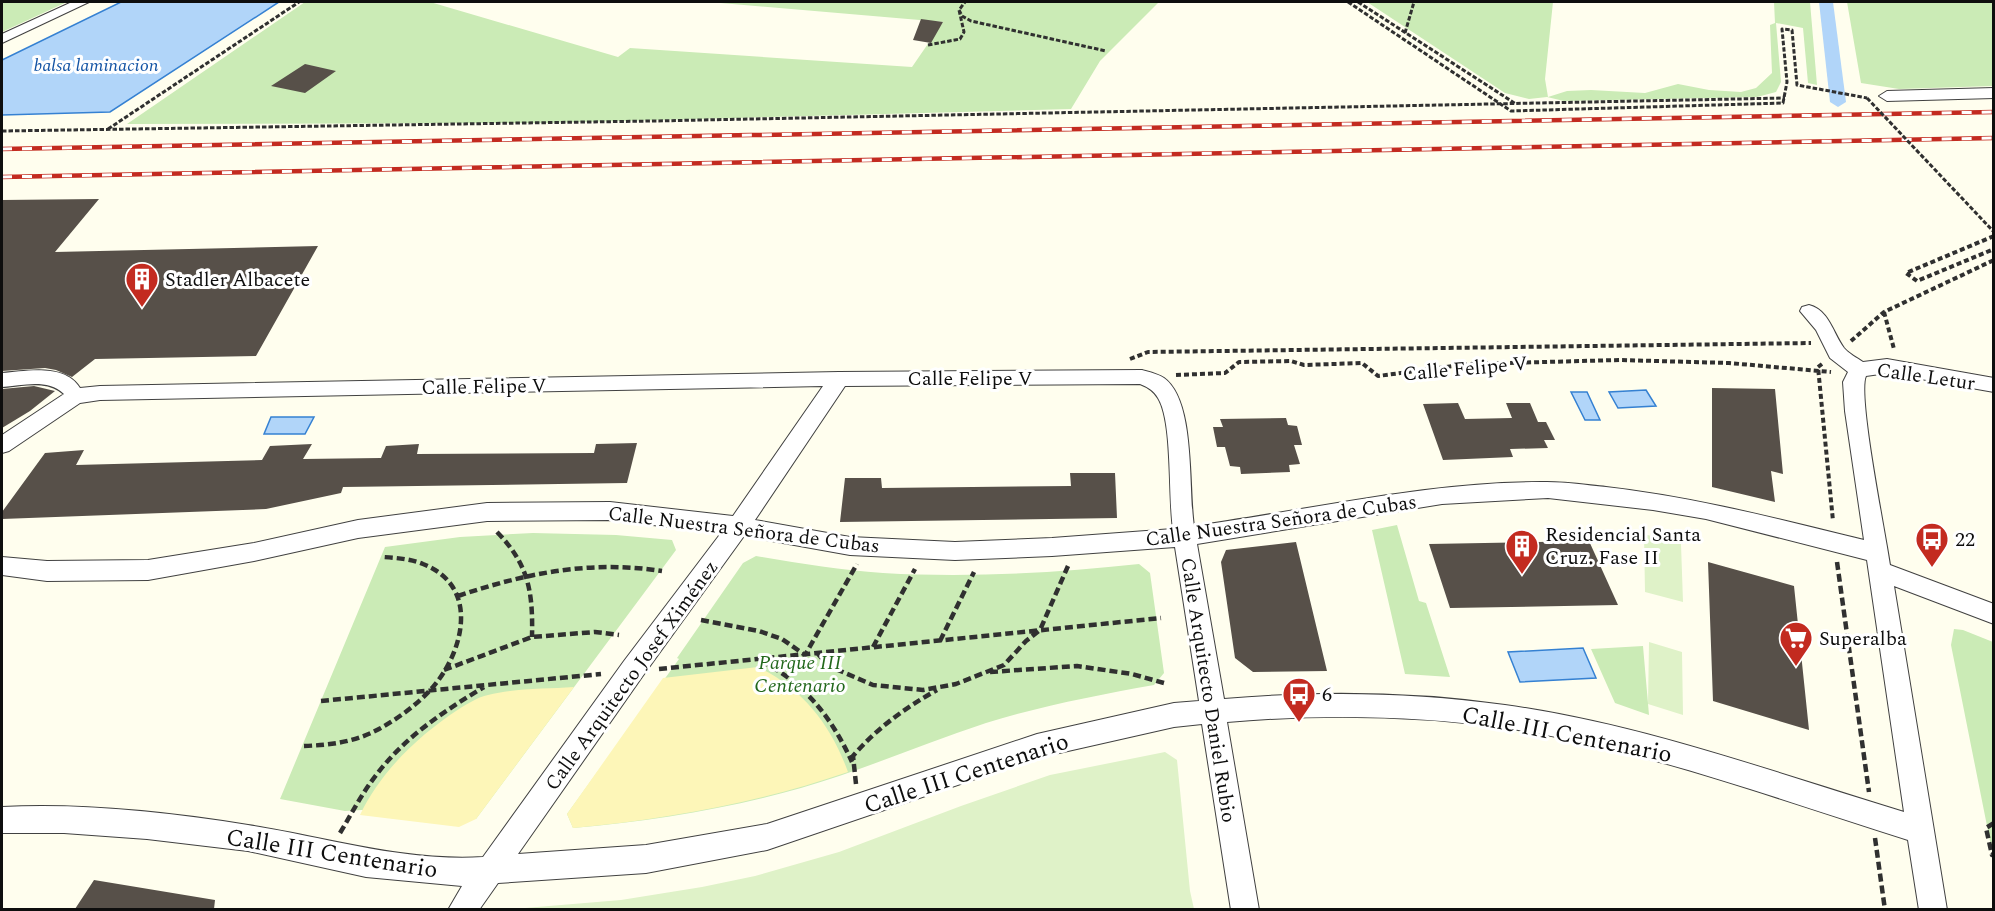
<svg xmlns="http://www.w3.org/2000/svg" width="1995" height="911" viewBox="0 0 1995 911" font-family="Spectral,serif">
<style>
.green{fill:#cbebb6}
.sand{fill:#fdf6b8}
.pitch{fill:#dff2c8}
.water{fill:#b1d5f9;stroke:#3581d2;stroke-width:1.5}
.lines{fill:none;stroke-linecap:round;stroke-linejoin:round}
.canal{fill:#b1d5f9;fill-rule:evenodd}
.building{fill:#575049}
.minor-casing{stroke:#414141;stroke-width:2}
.path-far2{stroke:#303030;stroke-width:3;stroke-dasharray:4.5 2;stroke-linecap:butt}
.path-far1{stroke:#303030;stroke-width:4;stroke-dasharray:5 3;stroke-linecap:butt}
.path{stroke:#303030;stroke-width:4.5;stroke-dasharray:8 4;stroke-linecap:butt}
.minor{fill:#fff;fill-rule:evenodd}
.rail-casing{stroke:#c32b20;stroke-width:4.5}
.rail{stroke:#fff;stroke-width:3;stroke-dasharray:10;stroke-linecap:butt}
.path-bridge{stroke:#303030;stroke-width:3;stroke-dasharray:4.5 2;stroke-linecap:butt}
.labels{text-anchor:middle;stroke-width:6;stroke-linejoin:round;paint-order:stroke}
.far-water-label{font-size:18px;font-style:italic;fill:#1253a4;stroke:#fff}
.poi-label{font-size:20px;fill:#0e0e0e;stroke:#fff;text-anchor:start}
.street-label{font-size:20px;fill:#0e0e0e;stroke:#fff}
.park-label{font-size:20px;font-style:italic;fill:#22681b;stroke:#fff}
.near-street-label{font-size:24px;fill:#0e0e0e;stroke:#fff}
</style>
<rect width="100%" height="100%" fill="#fffeee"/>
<!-- green -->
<path class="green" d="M 2,2 L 67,2 L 2,32 Z
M 305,2 L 430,2 L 618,57 L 630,48 L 912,67 L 943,22 L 709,2 L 1159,2 L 1100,61 L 1071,109 L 543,123 L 127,124 Z
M 1367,2 L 1553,2 L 1545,79 L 1548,97 L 1567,91 L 1591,90 L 1645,93 L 1678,84 L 1709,90 L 1741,92 L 1756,88 L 1772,73 L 1770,25 L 1775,23 L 1774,2 L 1810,2 L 1817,85 L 1808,83 L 1803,28 L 1776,23 L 1781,82 L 1776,92 L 1757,97 L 1564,101 L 1547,97 L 1529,99 L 1505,93 Z
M 1847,2 L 1993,2 L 1993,86 L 1899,89 L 1861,83 Z
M 1397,525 L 1419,601 L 1426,603 L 1450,677 L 1405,674 L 1372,530 Z
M 533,533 L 616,535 L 672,540 L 676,550 L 476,819 L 362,810 L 345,811 L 280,799 L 385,547 L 460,537 Z
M 756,556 C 798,563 840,570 883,573 C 968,578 1055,573 1139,564 L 1150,573 L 1164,673 L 1154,685 C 1098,695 1041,706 986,723 C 924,743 864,770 801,788 C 726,809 651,821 573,828 L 567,814 L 679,659 L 677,658 L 743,563 Z
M 1954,629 L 1963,630 L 1993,642 L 1993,856 L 1951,645 Z
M 1643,646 L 1649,715 L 1615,703 L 1591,649 Z"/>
<!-- sand -->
<path class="sand" d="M 758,667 C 803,689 831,725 848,772 C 758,803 668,819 573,828 L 567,814 L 663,678 Z
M 574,687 L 476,819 L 459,827 L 360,815 C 381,771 419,735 459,709 C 467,704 478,697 488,695 C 515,688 546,689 574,687 Z"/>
<!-- pitch -->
<path class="pitch" d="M 1644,534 L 1681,544 L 1683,602 L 1645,592 Z
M 1649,642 L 1682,652 L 1683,715 L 1648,704 Z
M 1165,752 L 1177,760 L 1190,891 L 1194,909 L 513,909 L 621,900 L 702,887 L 755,876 L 839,852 L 961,806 L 1050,775 Z"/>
<!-- water -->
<path class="water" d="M 121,2 L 279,2 L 110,112 L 2,115 L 2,60 Z
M 1646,390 L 1656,406 L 1618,408 L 1609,392 Z
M 1571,392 L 1587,392 L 1600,420 L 1585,420 Z
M 271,417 L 314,417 L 305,434 L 264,434 Z
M 1583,648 L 1596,678 L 1520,682 L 1508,652 Z"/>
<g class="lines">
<!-- canal -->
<path class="canal" d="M 1819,2 L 1833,2 L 1846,102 L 1838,107 L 1830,102 Z"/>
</g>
<!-- building -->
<path class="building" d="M 921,19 L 943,22 L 931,43 L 913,40 Z
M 305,64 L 336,71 L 305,93 L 271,86 Z
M 99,199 L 55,252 L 318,246 L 256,356 L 95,359 L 72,377 L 56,370 L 45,368 L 2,371 L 2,200 Z
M 34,386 L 55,391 L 30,411 L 2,428 L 2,389 Z
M 1712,388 L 1775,389 L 1783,474 L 1771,471 L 1775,502 L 1712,487 Z
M 1458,403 L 1465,419 L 1512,418 L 1506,403 L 1530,403 L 1538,422 L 1546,422 L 1555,440 L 1544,440 L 1548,448 L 1510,449 L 1513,457 L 1443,460 L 1423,404 Z
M 1286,418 L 1288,425 L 1297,426 L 1302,445 L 1294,445 L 1300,464 L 1289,465 L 1290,472 L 1241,474 L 1240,467 L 1230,466 L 1225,447 L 1217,447 L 1213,427 L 1223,427 L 1220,419 Z
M 637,443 L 627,483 L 343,487 L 341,493 L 266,509 L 2,519 L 2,512 L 45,453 L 84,450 L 76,465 L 262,460 L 270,446 L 312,444 L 303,459 L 381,458 L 386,446 L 419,444 L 417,454 L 594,453 L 596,444 Z
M 1070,473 L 1115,473 L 1117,518 L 840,522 L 845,478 L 881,478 L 882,488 L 1071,486 Z
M 1589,541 L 1618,605 L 1450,608 L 1429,544 Z
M 1296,542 L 1327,671 L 1253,672 L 1235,658 L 1221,562 L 1226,550 Z
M 1708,562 L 1794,586 L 1809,730 L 1713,701 Z
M 94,880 L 215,900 L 214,909 L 75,909 Z"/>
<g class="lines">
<defs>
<path id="minor" d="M 72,2 L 89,2 L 2,43 L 2,34 Z
M 1994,88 L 1994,98 L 1887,101 L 1879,96 L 1887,91 Z
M 1809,305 C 1829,310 1833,333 1844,348 C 1848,353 1857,358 1863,362 L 1887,359 L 1994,378 L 1994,392 L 1887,373 L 1866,376 C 1857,394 1886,536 1890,565 L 1994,604 L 1994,624 L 1894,586 L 1947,910 L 1919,910 L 1908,840 C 1778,799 1640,748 1505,728 C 1413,715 1319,714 1227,722 L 1259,910 L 1231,910 L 1202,724 L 1174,727 L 1037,758 L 767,850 L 646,873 L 498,883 L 479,910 L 448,910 L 462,886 L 366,877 L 248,851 L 147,839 L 64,833 L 2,833 L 2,807 C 83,803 168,812 248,825 C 326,837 403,862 483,857 L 624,661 L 721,533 L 610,520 L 487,521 L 358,538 L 254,561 L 148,580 L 47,581 L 2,575 L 2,557 L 47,561 L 148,560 L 254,543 L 358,520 L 487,503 L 610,502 L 733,516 L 823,386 L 100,400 L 80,403 L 9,451 L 2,453 L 2,435 L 64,394 C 47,378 22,386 2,387 L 2,373 C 26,371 65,363 80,388 L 100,386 L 839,372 L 1142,370 C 1149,372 1158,374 1164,378 C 1196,401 1188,489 1194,526 C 1311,510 1428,481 1547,482 C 1566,482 1586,485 1606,487 C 1694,497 1778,519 1864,540 L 1845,411 L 1843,382 L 1848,372 L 1830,358 L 1816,330 L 1800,311 L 1802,307 ZM 1140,384 C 1148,387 1154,391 1158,398 C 1173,422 1168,497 1173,529 L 1052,538 L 955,542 L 850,537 L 755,520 L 845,386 ZM 1548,498 L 1653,510 L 1706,519 L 1867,560 L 1904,812 C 1773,772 1641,724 1505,705 C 1412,692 1317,691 1224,699 L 1197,544 L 1442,504 ZM 744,536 L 850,555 L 955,560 L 1052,556 L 1175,547 L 1199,701 L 1174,703 L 1037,734 L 767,824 L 646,845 L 518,854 L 642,677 Z"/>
</defs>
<!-- minor casing -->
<use href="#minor" class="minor-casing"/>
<!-- path-far2 -->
<path class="path-far2" d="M 1348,2 L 1511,111 L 1783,103 L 1787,82 L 1782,29 L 1792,30 L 1797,85 L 1867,98
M 1358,2 L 1516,104
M 959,10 L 962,16 L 971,21 L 1106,51
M 1405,33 L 1414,2
M 928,45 L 960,39 L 964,32 L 959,10 L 965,2
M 108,129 L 299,2
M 2,131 L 653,121 L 1785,98"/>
<!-- path-far1 -->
<path class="path-far1" d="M 1994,236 L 1906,273 L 1917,281 L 1994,249
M 1884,312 L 1894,349
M 1851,341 L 1884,312 L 1994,260
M 1130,359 L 1148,352 L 1811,343
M 1822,364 L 1818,367 L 1833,521
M 1176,375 L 1225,373 L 1239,362 L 1291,361 L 1304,365 L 1362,363 L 1378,376 L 1469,364 L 1620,360 L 1729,363 L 1831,372"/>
<!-- path -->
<path class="path" d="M 497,532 C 529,565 533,592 532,637
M 1837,562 L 1869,792
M 458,596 C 526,573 591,560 662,571
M 701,620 L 759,631 L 782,639 L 805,655 L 857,564
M 940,641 L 974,572
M 873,647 L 915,569
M 818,654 L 829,666 L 873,685 L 923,690 L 956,684 L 1004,665 L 1026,641 L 1040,630 L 1068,566
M 761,661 C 805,683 832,718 852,762
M 659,669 L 1161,618
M 444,670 L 532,637 L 595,632 L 619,635
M 990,672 L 1077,666 L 1132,674 L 1164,683
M 321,701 L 601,674
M 304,746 C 331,745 355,742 379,729 C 399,718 418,704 433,687 C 464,651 480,586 423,564 C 411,559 397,558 383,557
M 856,784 L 853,756 C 877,728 905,708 937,690
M 1994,823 L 1986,828 L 1992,855 L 1994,853
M 340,833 C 352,813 362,793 377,774 C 405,737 444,711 484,687
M 1875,838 L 1885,910"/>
<!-- minor -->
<use href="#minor" class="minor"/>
<defs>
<path id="rail" d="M 2,149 L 1994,112
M 2,177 L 1994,138"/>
</defs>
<!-- rail casing -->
<use href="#rail" class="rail-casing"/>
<!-- rail -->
<use href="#rail" class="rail"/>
<!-- path-bridge -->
<path class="path-bridge" d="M 1867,98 L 1994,232"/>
</g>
<!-- icons -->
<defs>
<symbol id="building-pin" viewBox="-11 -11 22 30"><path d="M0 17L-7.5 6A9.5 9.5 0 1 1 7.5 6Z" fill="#c32b20" stroke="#fff"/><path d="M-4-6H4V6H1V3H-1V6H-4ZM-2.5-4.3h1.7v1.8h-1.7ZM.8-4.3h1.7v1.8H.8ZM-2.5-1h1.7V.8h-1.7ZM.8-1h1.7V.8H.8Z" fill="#fff"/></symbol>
<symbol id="bus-pin" viewBox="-11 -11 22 30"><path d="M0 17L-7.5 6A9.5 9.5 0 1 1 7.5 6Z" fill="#c32b20" stroke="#fff"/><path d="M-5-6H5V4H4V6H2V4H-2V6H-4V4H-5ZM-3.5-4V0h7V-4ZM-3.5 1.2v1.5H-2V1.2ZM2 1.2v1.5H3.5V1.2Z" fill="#fff"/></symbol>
<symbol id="supermarket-pin" viewBox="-11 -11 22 30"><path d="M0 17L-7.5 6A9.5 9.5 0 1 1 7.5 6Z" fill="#c32b20" stroke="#fff"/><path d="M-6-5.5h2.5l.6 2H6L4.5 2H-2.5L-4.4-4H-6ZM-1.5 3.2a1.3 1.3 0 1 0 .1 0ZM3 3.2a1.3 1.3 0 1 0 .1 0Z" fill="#fff"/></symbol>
</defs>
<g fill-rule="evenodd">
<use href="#building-pin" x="123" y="260" width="38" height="52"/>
<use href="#bus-pin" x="1913" y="520" width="38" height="52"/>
<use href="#building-pin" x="1503" y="527" width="38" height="52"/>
<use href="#supermarket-pin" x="1777" y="619" width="38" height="52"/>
<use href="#bus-pin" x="1280" y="675" width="38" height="52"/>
</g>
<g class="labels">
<!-- far-water labels -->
<g class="far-water-label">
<text x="96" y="71">balsa laminacion</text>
</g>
<!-- poi labels -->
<g class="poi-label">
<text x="165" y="286">Stadler Albacete</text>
<text x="1545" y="541">Residencial Santa<tspan x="1545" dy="23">Cruz. Fase II</tspan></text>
<text x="1955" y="546">22</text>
<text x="1819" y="645">Superalba</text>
<text x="1322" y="701">6</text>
</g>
<!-- street labels -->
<g class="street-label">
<text transform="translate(1465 368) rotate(-5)" y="7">Calle Felipe V</text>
<text transform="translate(1926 376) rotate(8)" y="7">Calle Letur</text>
<text x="970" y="385">Calle Felipe V</text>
<text transform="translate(484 386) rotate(-1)" y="7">Calle Felipe V</text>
<text transform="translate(1281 520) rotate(-8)" y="7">Calle Nuestra Señora de Cubas</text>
<text transform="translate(744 529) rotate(7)" y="7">Calle Nuestra Señora de Cubas</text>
<text transform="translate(631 675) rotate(-54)" y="7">Calle Arquitecto Josef Ximénez</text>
<text transform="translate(1209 690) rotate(81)" y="7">Calle Arquitecto Daniel Rubio</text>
</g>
<!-- park labels -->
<g class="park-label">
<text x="800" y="669">Parque III<tspan x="800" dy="23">Centenario</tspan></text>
</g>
<!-- near-street labels -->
<g class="near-street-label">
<text transform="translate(1567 734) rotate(11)" y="8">Calle III Centenario</text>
<text transform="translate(966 773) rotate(-18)" y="8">Calle III Centenario</text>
<text transform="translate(332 853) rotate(9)" y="8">Calle III Centenario</text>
</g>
</g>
<!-- border -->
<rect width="1995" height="911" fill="none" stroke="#0e0e0e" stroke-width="6"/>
</svg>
